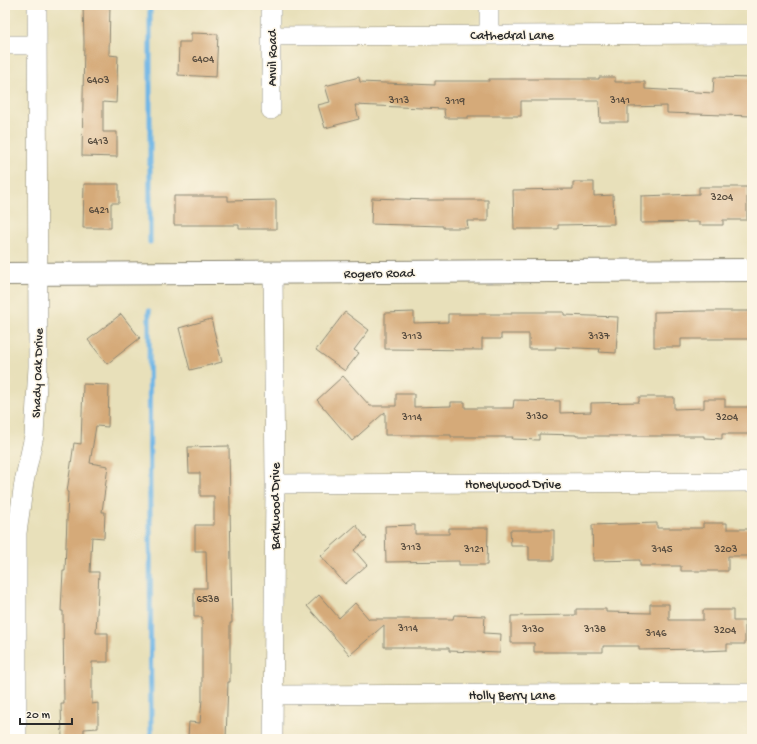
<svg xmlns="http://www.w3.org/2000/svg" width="757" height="744" viewBox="0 0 757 744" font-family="'Gochi Hand',sans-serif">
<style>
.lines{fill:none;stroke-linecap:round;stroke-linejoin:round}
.stream{stroke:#6fb6e6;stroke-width:5}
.building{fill:#d5aa79}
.street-casing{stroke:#8a8672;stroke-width:20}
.secondary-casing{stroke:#8a8672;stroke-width:24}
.street{stroke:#fff;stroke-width:19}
.secondary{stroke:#fff;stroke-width:22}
.labels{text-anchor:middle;stroke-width:3;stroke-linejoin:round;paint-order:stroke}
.number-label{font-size:11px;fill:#564b3e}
.street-label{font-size:13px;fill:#2b2b2b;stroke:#fcf5e5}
</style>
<rect width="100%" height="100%" fill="#fcf5e5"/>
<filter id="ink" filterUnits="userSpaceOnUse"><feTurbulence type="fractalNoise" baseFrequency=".025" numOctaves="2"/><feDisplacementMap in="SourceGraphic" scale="8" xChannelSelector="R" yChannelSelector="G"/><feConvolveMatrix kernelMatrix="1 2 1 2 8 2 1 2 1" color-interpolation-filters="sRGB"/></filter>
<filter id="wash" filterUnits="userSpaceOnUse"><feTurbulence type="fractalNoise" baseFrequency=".012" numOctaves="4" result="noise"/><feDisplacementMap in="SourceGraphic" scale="16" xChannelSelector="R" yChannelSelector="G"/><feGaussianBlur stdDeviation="0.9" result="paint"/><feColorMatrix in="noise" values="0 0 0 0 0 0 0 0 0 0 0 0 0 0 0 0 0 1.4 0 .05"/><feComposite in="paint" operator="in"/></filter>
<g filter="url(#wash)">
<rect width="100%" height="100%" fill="#e8e0ba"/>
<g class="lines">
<!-- stream -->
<path class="stream" d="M 150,242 L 150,5
M 149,311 L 151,739"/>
</g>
<g id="blocks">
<!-- building -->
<path class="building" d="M 83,5 L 110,5 L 109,55 L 118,56 L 116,103 L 103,102 L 103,132 L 117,132 L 117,157 L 82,156 L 84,42 Z
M 191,33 L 218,34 L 216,77 L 178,75 L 179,42 L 191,42 Z
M 359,77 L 360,82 L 435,85 L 435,81 L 489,81 L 489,79 L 599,79 L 599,77 L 615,77 L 615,82 L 645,82 L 645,89 L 713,93 L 714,77 L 752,78 L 752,116 L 667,113 L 667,106 L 628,107 L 628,122 L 600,122 L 599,101 L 521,101 L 521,116 L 468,116 L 468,118 L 445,118 L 444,109 L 355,105 L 359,119 L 325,128 L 318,105 L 330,102 L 325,86 Z
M 573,182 L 594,182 L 594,196 L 613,195 L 614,224 L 558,225 L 558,229 L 514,229 L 513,190 L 573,189 Z
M 84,184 L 119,184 L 119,203 L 111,203 L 111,228 L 83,228 Z
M 699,187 L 747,187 L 747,220 L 723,220 L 723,225 L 699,225 L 699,222 L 641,223 L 641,196 L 699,194 Z
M 174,196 L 228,196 L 228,201 L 276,200 L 276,229 L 239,229 L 239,225 L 174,225 Z
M 372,198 L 429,200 L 488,200 L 488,221 L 467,221 L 468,228 L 443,228 L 443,226 L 371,224 Z
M 700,311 L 752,311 L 752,339 L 681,339 L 681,347 L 654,347 L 654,312 Z
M 345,312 L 369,330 L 354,350 L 359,353 L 345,371 L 316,350 Z
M 414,312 L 414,323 L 448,322 L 448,314 L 512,314 L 512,312 L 564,312 L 564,315 L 618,317 L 616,353 L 599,352 L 600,349 L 555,347 L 556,349 L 529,349 L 529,334 L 501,334 L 501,339 L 482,339 L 482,350 L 385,349 L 385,313 Z
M 121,314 L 140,338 L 107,364 L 88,340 Z
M 211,319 L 222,362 L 190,370 L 179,328 Z
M 343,376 L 370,406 L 396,406 L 396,394 L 414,394 L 414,407 L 451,406 L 451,402 L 465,402 L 465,408 L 513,408 L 514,400 L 560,401 L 560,413 L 591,412 L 591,403 L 639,402 L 639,397 L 674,397 L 674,409 L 704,408 L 704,399 L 725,399 L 725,407 L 751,407 L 750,434 L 722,434 L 722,439 L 704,438 L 704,436 L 576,436 L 576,435 L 539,434 L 539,440 L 512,439 L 513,437 L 451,437 L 451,435 L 385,435 L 385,412 L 352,441 L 317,400 Z
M 83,384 L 109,385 L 108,427 L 96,426 L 90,463 L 108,466 L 102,512 L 105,512 L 104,538 L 92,537 L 90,572 L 99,572 L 96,633 L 108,633 L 108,662 L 92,662 L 92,704 L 98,703 L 98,728 L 84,729 L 84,739 L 62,739 L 61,704 L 64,704 L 63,611 L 61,611 L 63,571 L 65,571 L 68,492 L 67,492 L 74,443 L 81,444 Z
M 229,446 L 232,623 L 230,623 L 230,682 L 228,682 L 226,739 L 194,739 L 194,737 L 188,737 L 189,722 L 200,723 L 202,699 L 202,617 L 194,617 L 194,588 L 207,588 L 206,551 L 195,551 L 195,525 L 214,525 L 214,496 L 200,496 L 200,473 L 189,473 L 188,447 Z
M 657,523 L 657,528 L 703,528 L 703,523 L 727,523 L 727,529 L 750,529 L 750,556 L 728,556 L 728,571 L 681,571 L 681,566 L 640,566 L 640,560 L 593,561 L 592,525 Z
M 356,525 L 367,539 L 354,550 L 367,565 L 345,584 L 321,556 Z
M 415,525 L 415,534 L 449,534 L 449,528 L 488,528 L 487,565 L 459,565 L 459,561 L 386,562 L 385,526 Z
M 510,530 L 554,530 L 554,560 L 529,560 L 529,546 L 511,546 Z
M 319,595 L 339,618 L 355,603 L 369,619 L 453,619 L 454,615 L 485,616 L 484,633 L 501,634 L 500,653 L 449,651 L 449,648 L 403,648 L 403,647 L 384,647 L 384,625 L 350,655 L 307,606 Z
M 650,604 L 669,604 L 669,620 L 703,620 L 703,610 L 733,610 L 733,621 L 745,621 L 745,644 L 727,644 L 727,650 L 703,651 L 703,649 L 639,650 L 639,646 L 603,646 L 603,652 L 534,652 L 534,643 L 511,643 L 511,616 L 576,615 L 576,609 L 606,609 L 606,612 L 650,613 Z"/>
</g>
</g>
<g filter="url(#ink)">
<use href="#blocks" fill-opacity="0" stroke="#8a8672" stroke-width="1"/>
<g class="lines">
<defs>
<path id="street" d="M 489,5 L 489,34
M 271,36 L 752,34
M 5,45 L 37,45
M 271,110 L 271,5
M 275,484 L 752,482
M 273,695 L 752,693
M 17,739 L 17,533 L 24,482 L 34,436 L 38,367 L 37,5
M 273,739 L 275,484 L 273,273"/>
<path id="secondary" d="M 5,274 L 752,270"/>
</defs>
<!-- street casing -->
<use href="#street" class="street-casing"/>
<!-- secondary casing -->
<use href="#secondary" class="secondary-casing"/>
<!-- street -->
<use href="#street" class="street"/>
<!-- secondary -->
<use href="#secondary" class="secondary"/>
</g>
</g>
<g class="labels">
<!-- number labels -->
<g class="number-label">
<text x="203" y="62">6404</text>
<text x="98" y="83">6403</text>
<text x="399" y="103">3113</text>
<text x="620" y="103">3141</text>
<text x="455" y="104">3119</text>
<text x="98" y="144">6413</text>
<text x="722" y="200">3204</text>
<text x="99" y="213">6421</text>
<text x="412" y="339">3113</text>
<text x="599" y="339">3137</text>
<text x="537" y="419">3130</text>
<text x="412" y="420">3114</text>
<text x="727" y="420">3204</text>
<text x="411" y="550">3113</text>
<text x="474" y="552">3121</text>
<text x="662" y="552">3145</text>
<text x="726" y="552">3203</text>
<text x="208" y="602">6538</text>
<text x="408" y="631">3114</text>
<text x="533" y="632">3130</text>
<text x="595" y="632">3138</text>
<text x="725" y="633">3204</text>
<text x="656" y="636">3146</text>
</g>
<!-- street labels -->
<g class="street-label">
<text x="512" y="39">Cathedral Lane</text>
<text transform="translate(271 58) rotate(-90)" y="5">Anvil Road</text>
<text transform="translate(379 272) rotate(-1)" y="5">Rogero Road</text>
<text transform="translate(36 373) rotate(-88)" y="5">Shady Oak Drive</text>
<text x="513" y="488">Honeywood Drive</text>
<text transform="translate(274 506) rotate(-90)" y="5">Barkwood Drive</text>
<text x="512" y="699">Holly Berry Lane</text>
</g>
</g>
<!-- margin -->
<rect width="757" height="744" fill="none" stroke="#fcf5e5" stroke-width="20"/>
<!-- scale -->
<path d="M20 718v6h52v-6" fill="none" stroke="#2b2b2b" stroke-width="2"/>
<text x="26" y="718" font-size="12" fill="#2b2b2b" stroke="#fcf5e5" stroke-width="3" paint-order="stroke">20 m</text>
</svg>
